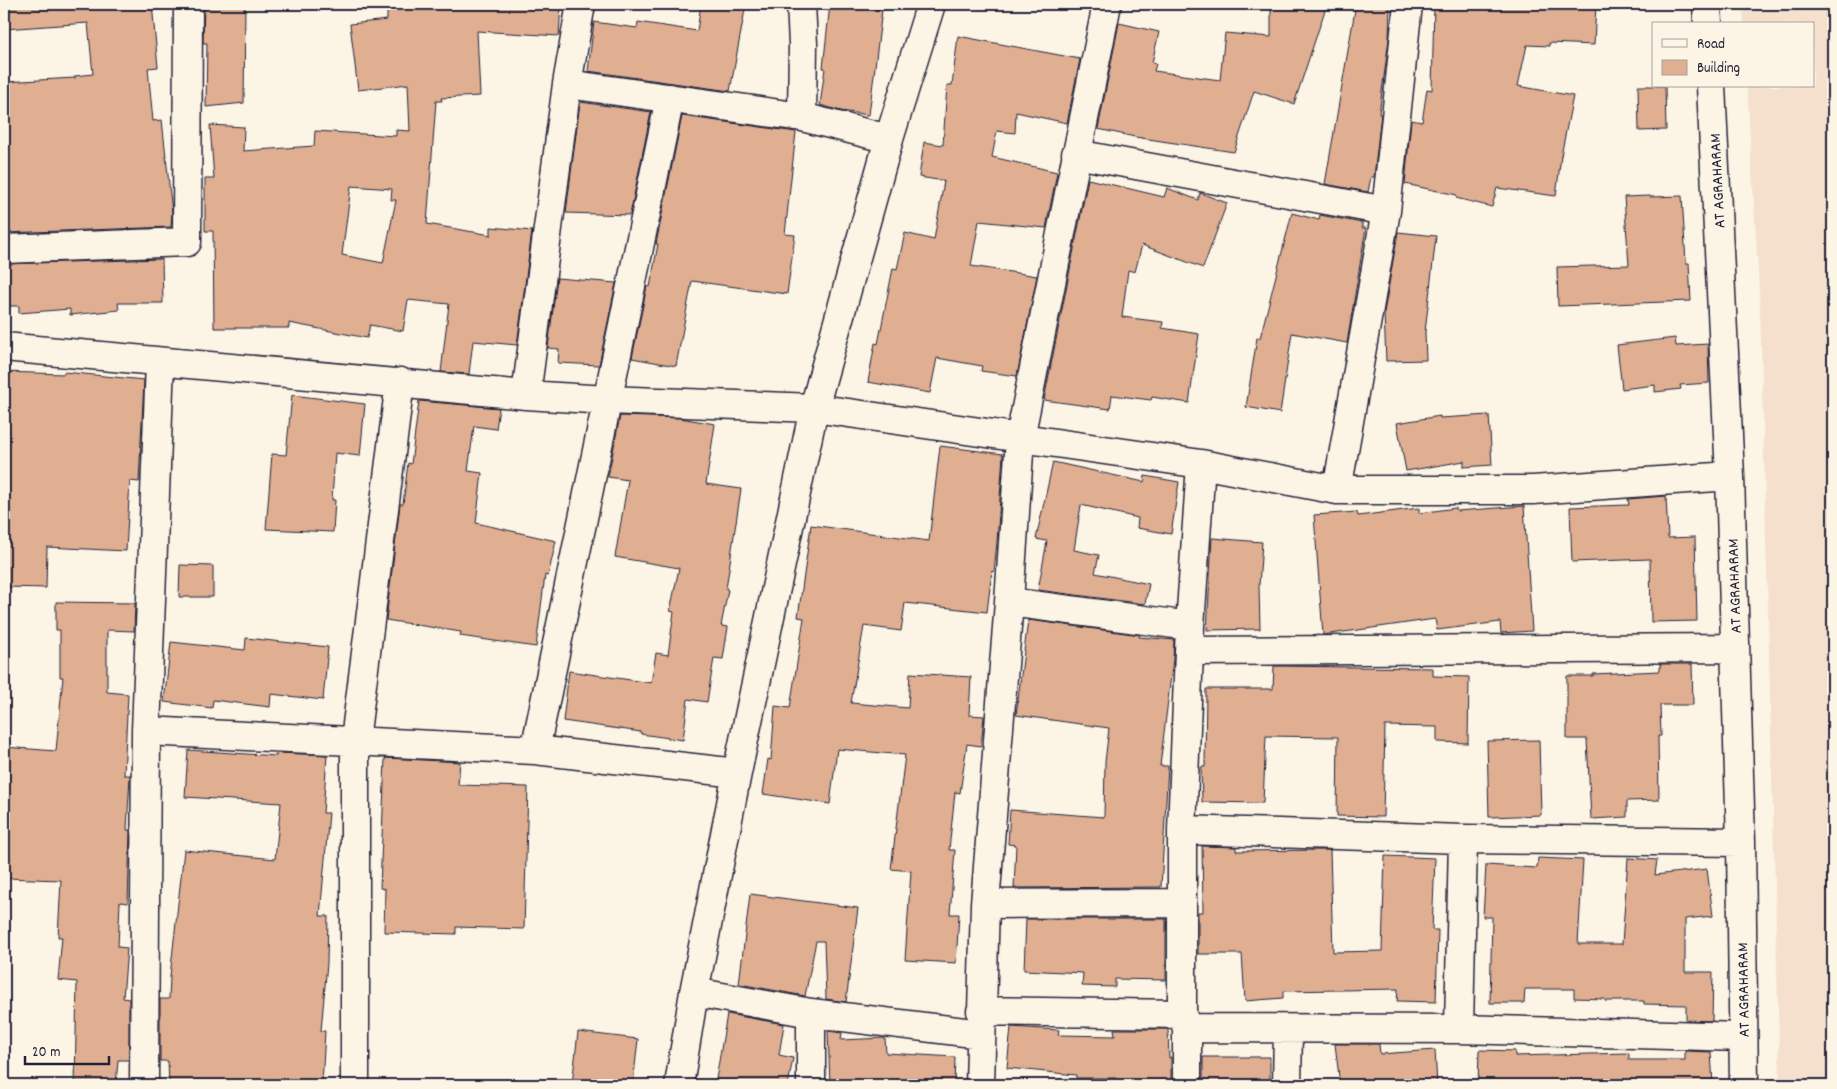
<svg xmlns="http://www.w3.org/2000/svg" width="1837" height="1089" viewBox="0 0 1837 1089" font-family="Dekko,sans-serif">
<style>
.built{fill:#f4e0cc}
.building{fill:#e0af92;stroke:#22223b;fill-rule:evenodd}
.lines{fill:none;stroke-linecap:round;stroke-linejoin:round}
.street-casing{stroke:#22223b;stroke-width:31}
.street{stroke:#fcf5e5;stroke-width:28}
.rail-casing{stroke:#22223b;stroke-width:5.5}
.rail{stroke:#fcf5e5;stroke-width:4;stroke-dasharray:11;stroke-linecap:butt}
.labels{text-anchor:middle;stroke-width:4;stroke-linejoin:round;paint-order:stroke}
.street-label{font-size:16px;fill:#22223b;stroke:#fcf5e5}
</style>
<rect width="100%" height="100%" fill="#fcf5e5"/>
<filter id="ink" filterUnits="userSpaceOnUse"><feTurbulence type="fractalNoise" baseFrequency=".02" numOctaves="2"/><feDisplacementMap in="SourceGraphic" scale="10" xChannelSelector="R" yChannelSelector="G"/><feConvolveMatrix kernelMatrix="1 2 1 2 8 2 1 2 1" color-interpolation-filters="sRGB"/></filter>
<g filter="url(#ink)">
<!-- built -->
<path class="built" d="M 1743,4 L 1833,4 L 1833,1085 L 1780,1085 L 1760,306 L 1747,86 L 1813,86 L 1813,24 L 1744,24 Z"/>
<!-- building -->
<path class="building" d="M 4,4 L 152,4 L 158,67 L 148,68 L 153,121 L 162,120 L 172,212 L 171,227 L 4,233 L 4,82 L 75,78 L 75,76 L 93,74 L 88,23 L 4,29 Z
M 204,4 L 245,4 L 244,103 L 206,107 L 207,43 L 203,43 Z
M 387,4 L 561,4 L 559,36 L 477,31 L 480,96 L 441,98 L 442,101 L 436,101 L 427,224 L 491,235 L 491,227 L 532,231 L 517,345 L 473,341 L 469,374 L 441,372 L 449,304 L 408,300 L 403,331 L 370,325 L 367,338 L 289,323 L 289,328 L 214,328 L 213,231 L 205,231 L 205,179 L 214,179 L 210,125 L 244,127 L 243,151 L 314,146 L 315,131 L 396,136 L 396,130 L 410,131 L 408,84 L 358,90 L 350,24 L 387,20 ZM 351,186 L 392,189 L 391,200 L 396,200 L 383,263 L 342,255 Z
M 701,4 L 746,4 L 730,91 L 588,71 L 594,22 L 637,28 L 638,22 L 697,31 Z
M 830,4 L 882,10 L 869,115 L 841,111 L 820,105 L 825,68 L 823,68 Z
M 1271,4 L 1327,4 L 1294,104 L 1254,91 L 1234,152 L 1135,137 L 1098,129 L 1119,23 L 1159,32 L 1152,63 L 1156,64 L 1154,71 L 1220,80 L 1225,33 L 1271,37 Z
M 1356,4 L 1390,4 L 1389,39 L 1379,114 L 1381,114 L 1374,177 L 1371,177 L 1368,192 L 1325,184 Z
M 1434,4 L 1596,4 L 1594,45 L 1549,43 L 1549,46 L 1527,45 L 1518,86 L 1573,96 L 1561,156 L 1556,196 L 1497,188 L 1492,207 L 1456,198 L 1457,195 L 1405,184 L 1411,120 L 1422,122 L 1427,89 L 1432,90 Z
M 958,36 L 1080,59 L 1067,123 L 1016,112 L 1015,133 L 997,131 L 992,157 L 1057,172 L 1046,228 L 979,221 L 971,266 L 1037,276 L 1017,376 L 981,371 L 982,366 L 937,358 L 930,393 L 868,382 L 875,343 L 878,344 L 893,268 L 897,269 L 905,233 L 934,240 L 944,181 L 919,177 L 924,142 L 943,145 L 947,85 L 952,85 Z
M 1638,86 L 1665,86 L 1666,130 L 1639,131 Z
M 580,102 L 651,112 L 630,215 L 566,213 Z
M 682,116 L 796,132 L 785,234 L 795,235 L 787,294 L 692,281 L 676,366 L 632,358 L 647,286 L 650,287 L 658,244 L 656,244 Z
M 1088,179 L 1164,197 L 1167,188 L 1198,200 L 1200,193 L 1227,203 L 1203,268 L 1142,245 L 1135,272 L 1128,270 L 1122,317 L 1163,322 L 1162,328 L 1199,334 L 1189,403 L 1152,397 L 1151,400 L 1112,395 L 1110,409 L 1044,400 Z
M 1650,196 L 1650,197 L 1682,196 L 1686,263 L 1689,263 L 1691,301 L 1558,306 L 1557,267 L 1629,265 L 1624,197 Z
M 1292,213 L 1319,220 L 1320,215 L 1362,223 L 1362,228 L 1366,228 L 1347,343 L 1292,333 L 1280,413 L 1246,407 L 1257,338 L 1260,338 Z
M 1398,232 L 1436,236 L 1425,332 L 1426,360 L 1386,361 L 1384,313 Z
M 162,259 L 163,303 L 118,303 L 119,310 L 70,315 L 70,309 L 19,313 L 19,306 L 4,306 L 4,264 Z
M 557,278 L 616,283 L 599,365 L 558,363 L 559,349 L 548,348 Z
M 1675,338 L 1676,346 L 1708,344 L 1709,383 L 1680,385 L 1681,389 L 1655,392 L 1655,385 L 1622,389 L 1617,345 Z
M 4,372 L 64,374 L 64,372 L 144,380 L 139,482 L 130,481 L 126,551 L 47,547 L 46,588 L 4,587 Z
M 292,395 L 365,404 L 360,456 L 335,453 L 332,500 L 335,500 L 333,532 L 266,529 L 272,454 L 286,455 Z
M 419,401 L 499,408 L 496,429 L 474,426 L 468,471 L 482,473 L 476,523 L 556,541 L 548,576 L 545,575 L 536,647 L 460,636 L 461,632 L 386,620 L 400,504 L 403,504 L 408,463 L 411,464 Z
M 1489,415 L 1492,465 L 1464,467 L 1464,461 L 1406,471 L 1397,423 L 1440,416 L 1440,418 Z
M 620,416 L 680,418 L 715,424 L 706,484 L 741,489 L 726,589 L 728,590 L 721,626 L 728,627 L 723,659 L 714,658 L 707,702 L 688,699 L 683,740 L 641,734 L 641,732 L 563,721 L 569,671 L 651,683 L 656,653 L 668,655 L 674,612 L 670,611 L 679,568 L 615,557 L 628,480 L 608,477 Z
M 940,446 L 1003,454 L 997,542 L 994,572 L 992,571 L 987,612 L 905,603 L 901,631 L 864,626 L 851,703 L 908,708 L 910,673 L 971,677 L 969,715 L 984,716 L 981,746 L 967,744 L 960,793 L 955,792 L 949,850 L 955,850 L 950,914 L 959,914 L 956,963 L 905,960 L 911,871 L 891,869 L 905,755 L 837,749 L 830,804 L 763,794 L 768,759 L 771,760 L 775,706 L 790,708 L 804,618 L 798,617 L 811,525 L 929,541 Z
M 1053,462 L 1144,482 L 1145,476 L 1179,482 L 1171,534 L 1137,528 L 1138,518 L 1081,505 L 1074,550 L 1099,555 L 1095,573 L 1149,584 L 1145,604 L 1038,590 L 1047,541 L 1036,539 Z
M 1666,496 L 1668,538 L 1695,537 L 1697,621 L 1651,622 L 1650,559 L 1572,562 L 1570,507 L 1629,505 L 1628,499 Z
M 1524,506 L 1532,631 L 1501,633 L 1500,622 L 1437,630 L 1435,619 L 1323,635 L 1314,515 L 1357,512 L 1358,516 L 1419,508 L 1419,513 L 1456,508 L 1457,511 Z
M 1212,538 L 1262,542 L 1259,586 L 1260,629 L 1207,630 Z
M 180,565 L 213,566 L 213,597 L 179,597 Z
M 56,602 L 135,603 L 134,631 L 107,630 L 107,692 L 128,694 L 124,775 L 130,775 L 127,830 L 130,830 L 128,903 L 120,902 L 118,947 L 127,948 L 123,998 L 129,999 L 129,1060 L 118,1060 L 116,1085 L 75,1085 L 77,982 L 58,980 L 62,937 L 58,937 L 61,880 L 4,878 L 4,747 L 56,751 L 63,677 L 60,677 L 60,630 L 56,630 Z
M 1028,620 L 1140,635 L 1139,637 L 1174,640 L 1173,659 L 1160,766 L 1168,766 L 1161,887 L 1014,888 L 1016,845 L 1008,844 L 1010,810 L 1104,817 L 1105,762 L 1109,728 L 1016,715 Z
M 246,638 L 328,647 L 323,700 L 271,694 L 270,707 L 213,700 L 212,708 L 164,702 L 171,642 L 245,650 Z
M 1660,664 L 1692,664 L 1693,705 L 1660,705 L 1661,736 L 1658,736 L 1659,800 L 1627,801 L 1627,817 L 1591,819 L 1587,739 L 1567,739 L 1567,676 L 1593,676 L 1593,674 L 1660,671 Z
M 1274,666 L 1433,668 L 1433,676 L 1469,677 L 1468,743 L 1437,742 L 1437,727 L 1385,726 L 1383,817 L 1337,816 L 1338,737 L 1266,736 L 1263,803 L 1202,802 L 1201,767 L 1205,767 L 1206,689 L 1273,689 Z
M 1539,740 L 1541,815 L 1489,817 L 1487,741 Z
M 188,750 L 276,756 L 276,753 L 327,755 L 323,813 L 329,813 L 320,916 L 328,916 L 327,963 L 321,1031 L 325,1031 L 322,1085 L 169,1085 L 168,1061 L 160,1061 L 160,999 L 169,999 L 170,976 L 184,850 L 275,859 L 281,803 L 185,797 Z
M 385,758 L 460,762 L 458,785 L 528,787 L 524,929 L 456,927 L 456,934 L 384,932 L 385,889 L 380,888 Z
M 1202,846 L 1236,847 L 1236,851 L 1330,850 L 1333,952 L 1382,951 L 1385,856 L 1435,858 L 1432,930 L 1438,930 L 1436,1002 L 1397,1001 L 1398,989 L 1283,991 L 1283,998 L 1245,1001 L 1242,954 L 1198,954 L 1198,912 L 1203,912 Z
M 1538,858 L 1583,860 L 1578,944 L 1622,944 L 1628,858 L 1657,860 L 1655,875 L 1707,869 L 1713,916 L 1685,919 L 1685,972 L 1713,972 L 1712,1021 L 1686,1020 L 1686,1005 L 1644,1004 L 1644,1001 L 1605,1001 L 1605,999 L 1574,998 L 1574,989 L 1525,989 L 1524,1003 L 1490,1003 L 1492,917 L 1483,917 L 1486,865 L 1537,868 Z
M 750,894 L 858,908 L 846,1002 L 826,999 L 824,941 L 816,941 L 805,996 L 739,984 Z
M 1026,919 L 1166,919 L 1166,980 L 1115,979 L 1115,987 L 1082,986 L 1083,973 L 1024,970 Z
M 727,1014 L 784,1024 L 779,1055 L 793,1058 L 788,1085 L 715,1085 Z
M 1011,1027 L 1059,1030 L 1058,1035 L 1115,1036 L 1114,1029 L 1168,1029 L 1169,1058 L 1171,1057 L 1171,1081 L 1116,1083 L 1116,1078 L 1076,1078 L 1076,1075 L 1007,1068 Z
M 828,1031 L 842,1033 L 841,1040 L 885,1038 L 886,1053 L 955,1057 L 954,1085 L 895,1085 L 895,1084 L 830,1085 Z
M 578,1032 L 638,1039 L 633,1085 L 572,1085 Z
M 1335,1044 L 1379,1044 L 1380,1054 L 1435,1050 L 1437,1085 L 1340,1085 Z
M 1479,1050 L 1515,1051 L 1515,1056 L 1629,1053 L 1629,1060 L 1685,1060 L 1685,1051 L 1711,1052 L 1713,1085 L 1478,1085 Z
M 1203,1057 L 1270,1057 L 1270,1085 L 1205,1085 L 1205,1080 L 1203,1081 Z"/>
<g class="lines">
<defs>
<path id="street" d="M 801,4 L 803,44 L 802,117
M 1707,4 L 1708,24
M 567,84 L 802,117 L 889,139
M 1711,86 L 1730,476 L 1741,842 L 1744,1085
M 1076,154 L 1386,211
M 4,249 L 187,242 L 188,4
M 4,347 L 526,395 L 607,400 L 814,408 L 1201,464 L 1337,490 L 1533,490 L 1730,476
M 526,395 L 567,84 L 581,4
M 1337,490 L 1386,211 L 1408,4
M 1009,602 L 1190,626
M 1190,651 L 1735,648
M 146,731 L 535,750 L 737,773
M 535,750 L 670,98
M 1182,830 L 1463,839 L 1741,842
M 985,904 L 1182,903
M 694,992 L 811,1013 L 981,1034
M 981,1011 L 1182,1014
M 1187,1028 L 1459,1029 L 1742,1037
M 1459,1029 L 1463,839
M 144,1085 L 146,731 L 160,362
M 355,1085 L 355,740 L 400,382
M 679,1085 L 694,992 L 737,773 L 814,408 L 889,139 L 931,4
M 811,1085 L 811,1013
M 980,1085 L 985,904 L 1009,602 L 1020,438 L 1107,4
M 1187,1085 L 1187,1028 L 1182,1014 L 1182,830 L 1190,626 L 1201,464
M 1287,1085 L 1288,1029"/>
</defs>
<!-- street casing -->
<use href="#street" class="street-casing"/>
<!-- street -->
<use href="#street" class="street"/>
<defs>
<path id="rail" d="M 1828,4 L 1833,114"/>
</defs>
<!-- rail casing -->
<use href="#rail" class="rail-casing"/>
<!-- rail -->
<use href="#rail" class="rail"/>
</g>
</g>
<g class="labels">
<!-- street labels -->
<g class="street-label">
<text transform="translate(1716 181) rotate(-93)" y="6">AT AGRAHARAM</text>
<text transform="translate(1733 586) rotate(-92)" y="6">AT AGRAHARAM</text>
<text transform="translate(1742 990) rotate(-91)" y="6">AT AGRAHARAM</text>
</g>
</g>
<!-- margin -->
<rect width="1837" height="1089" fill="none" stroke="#fcf5e5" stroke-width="20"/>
<rect x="10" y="10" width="1817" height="1069" fill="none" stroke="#22223b" stroke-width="2" filter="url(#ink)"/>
<!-- legend -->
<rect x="1652" y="22" width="162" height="65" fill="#fcf5e5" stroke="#a5a1a1"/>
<rect x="1662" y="39" width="25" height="8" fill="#fcf5e5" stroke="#a5a1a1"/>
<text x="1697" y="48" font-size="15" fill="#22223b">Road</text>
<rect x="1662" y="60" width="25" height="15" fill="#e0af92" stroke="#a5a1a1"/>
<text x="1697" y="72" font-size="15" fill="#22223b">Building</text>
<!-- scale -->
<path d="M25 1056v8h84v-8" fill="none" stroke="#22223b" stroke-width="2.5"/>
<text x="32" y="1056" font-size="15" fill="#22223b" stroke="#fcf5e5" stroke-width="4" paint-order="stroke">20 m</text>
</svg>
